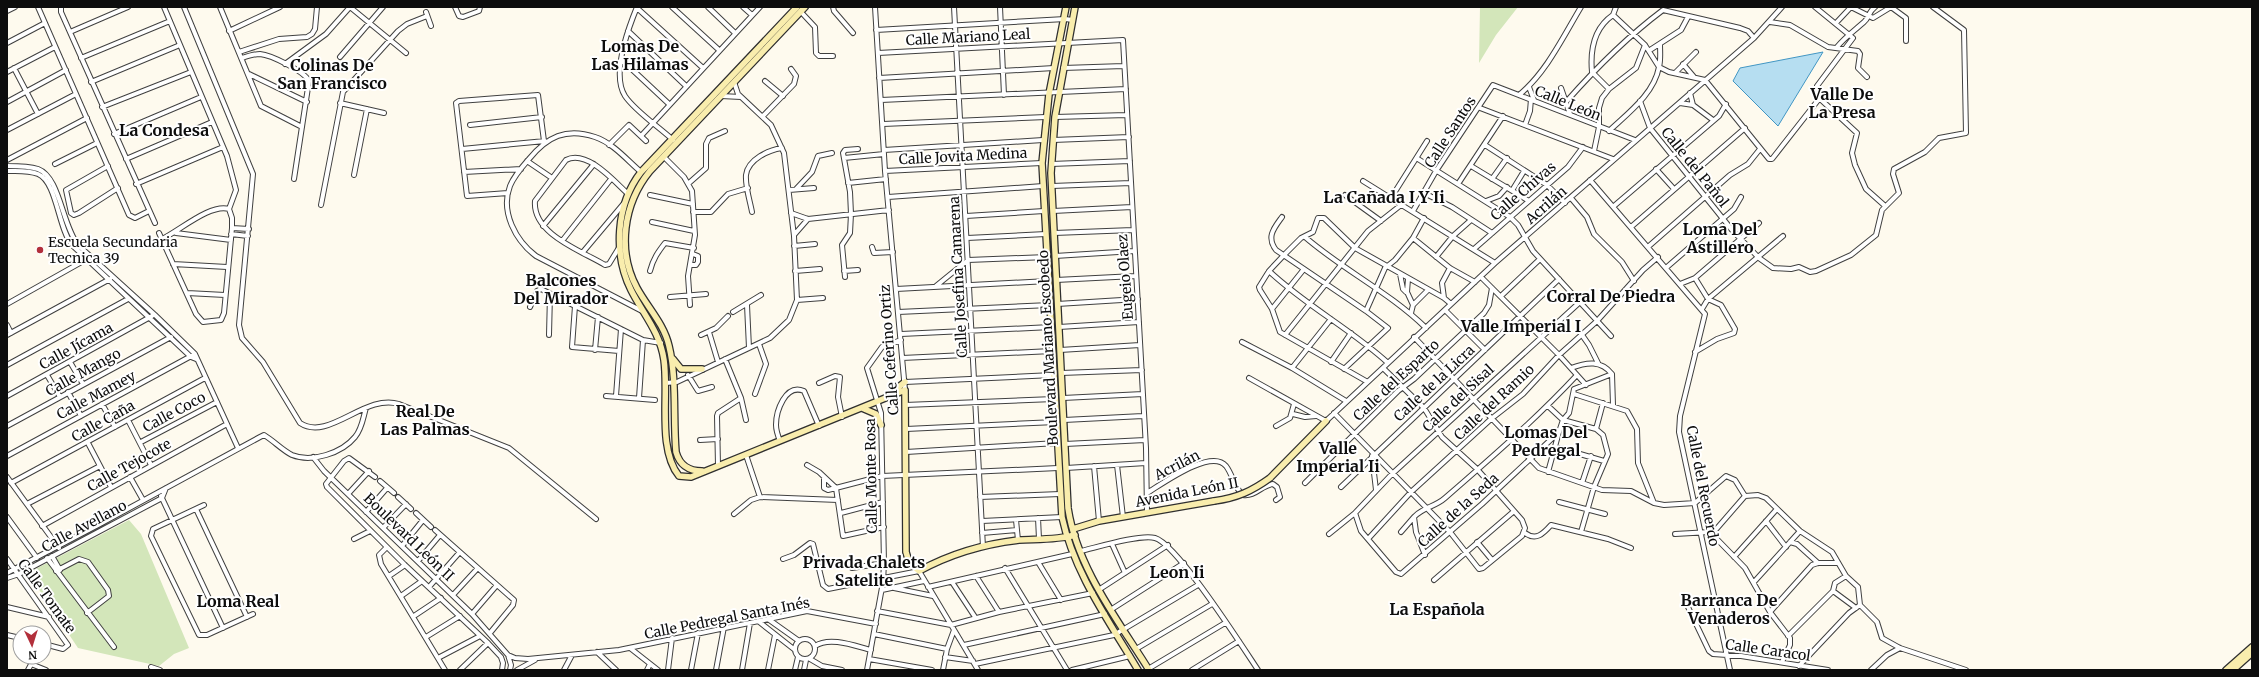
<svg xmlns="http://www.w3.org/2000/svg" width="2259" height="677" viewBox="0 0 2259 677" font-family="Merriweather,serif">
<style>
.green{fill:#d3e6ba}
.water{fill:#b6def1;stroke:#4296c3}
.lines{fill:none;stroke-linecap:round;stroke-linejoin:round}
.street-casing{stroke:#404040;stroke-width:6}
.secondary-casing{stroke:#2f2f2f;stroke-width:8}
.street{stroke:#fff;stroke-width:4}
.secondary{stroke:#f9edad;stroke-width:5.5}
.secondary-bridge-casing{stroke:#2f2f2f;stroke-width:8;stroke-linecap:butt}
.secondary-bridge{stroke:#f9edad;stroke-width:5.5}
.poi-dot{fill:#b22f3b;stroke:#fff;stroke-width:1.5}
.labels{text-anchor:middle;stroke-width:4;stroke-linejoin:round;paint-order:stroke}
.street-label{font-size:14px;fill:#0d0d0d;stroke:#fff}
.poi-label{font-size:14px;fill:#0d0d0d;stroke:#fff;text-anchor:start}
.quarter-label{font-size:16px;font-weight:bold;fill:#0d0d0d;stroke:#fff}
</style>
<rect width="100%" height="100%" fill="#fefaee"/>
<!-- green -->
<path class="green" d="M 1480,7 L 1518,7 L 1496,35 L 1479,63 Z
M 129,520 L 141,534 L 189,648 L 174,654 L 159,666 L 78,648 L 28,573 Z"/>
<!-- water -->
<path class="water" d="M 1823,52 L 1778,126 L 1733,81 L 1740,68 Z"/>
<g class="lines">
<defs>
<path id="street" d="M 38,7 L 129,215 L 135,218 L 149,211
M 61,7 L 61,12 L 155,223
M 184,7 L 253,174 L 239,325 L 242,338 L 263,362 L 300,423 C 329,442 365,393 399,404 L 509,448 L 596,519
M 220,7 L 261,106 L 302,127
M 350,7 L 406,53
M 455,7 L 459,16 L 463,17 L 479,11 L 480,7
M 637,7 C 628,29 611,74 625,96 C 635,111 659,127 673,140
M 672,7 L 719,50
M 708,7 L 735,33
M 743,7 L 752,15
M 833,7 L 834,11 L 853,33
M 875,7 L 885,171 L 905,390
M 954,7 L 983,547
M 1000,7 L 1004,95
M 1616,7 L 1613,15 L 1645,45 L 1659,67 L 1669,72 L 1705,80 L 1769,159 L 1772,159 L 1819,99
M 1815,7 L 1853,38 L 1817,86 L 1817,96 L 1857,133 L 1852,153 L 1855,165 L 1866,189 L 1884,205
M 1851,7 L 1873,18 L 1891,7
M 1891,7 L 1906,18 L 1906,41
M 637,8 L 703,68
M 7,11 L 15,7
M 426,12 L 431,26
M 801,12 L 815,27 L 816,53 L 819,56 L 833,56
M 1770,22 L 1790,25 L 1828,47 L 1858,51 L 1860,54 L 1858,68 L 1867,77
M 1836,23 L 1851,7
M 876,30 L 1065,19 L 1073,20
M 229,31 L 280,7
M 628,31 L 686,86
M 70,32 L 128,7
M 7,43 L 45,23
M 1837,47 C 1845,37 1854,31 1864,22 C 1869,18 1869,11 1875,7
M 1650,50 L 1681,30 L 1688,17
M 239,52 L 279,39 L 307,37 L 312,34 L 315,29 L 317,7
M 878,53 L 1123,40 L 1146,448 L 1147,512
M 340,57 L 383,7
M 81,58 L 170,21
M 242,58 C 248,56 254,54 260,54 C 271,55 304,71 309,81 L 294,179
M 622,60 L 669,104
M 285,64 L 326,34 L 350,7
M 1683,64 L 1694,77
M 14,68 L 38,114
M 1063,68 L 1124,66
M 7,72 L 55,47
M 1675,73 L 1696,52
M 249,74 L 307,102
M 879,78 L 1054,68
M 765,81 L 783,96
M 91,82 L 180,45
M 1529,87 L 1534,100
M 1561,88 L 1570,114
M 1609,89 L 1592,72 C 1590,50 1594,28 1613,15
M 1690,93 L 1693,105
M 1519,95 C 1546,73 1563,37 1581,7
M 721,96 L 741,97
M 881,100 L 1126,89
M 1640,101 L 1650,128 L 1732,230 L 1759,258 L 1773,268 L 1791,269 L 1799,267 L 1810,272 L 1816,271 L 1851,255 L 1876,235 L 1882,210 L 1899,193 L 1893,174 L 1894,169 L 1925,152 L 1939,138 L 1966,133 L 1964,30 L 1933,7
M 7,102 L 66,70
M 1566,102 C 1596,68 1627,37 1663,10 L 1740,28 L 1748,31 L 1754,38
M 340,103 L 384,113
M 1680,103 L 1693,105 L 1713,120
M 102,107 L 191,72
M 1480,108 L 1613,159
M 763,116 L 794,84 L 796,76 L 791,69
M 1055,117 L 1127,115
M 883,124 L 1046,117
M 470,125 L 542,117
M 1525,125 L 1530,111 L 1531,99
M 7,130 L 76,94
M 1609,131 C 1628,113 1654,94 1659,67 C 1661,60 1660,52 1660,44
M 114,134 L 201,97
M 641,136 L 760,7
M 1053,140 L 1129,137
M 609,145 L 629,125 L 646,141
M 1485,145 L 1547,185 L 1565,203
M 462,149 L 545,141
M 884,150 L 1043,140
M 1594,151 L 1599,127 L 1599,108 L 1602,98 L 1609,89 L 1636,68 L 1645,45
M 664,157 L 684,177 L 692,191 L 695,235 L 688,276 L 690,305
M 844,158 L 884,154
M 126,159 L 212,122
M 1418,159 L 1510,217 L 1518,225 L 1533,251 L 1611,336
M 7,160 L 87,118
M 527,161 L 552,178
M 55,164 L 97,143
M 1051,164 L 1130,161
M 7,166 C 17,166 29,166 38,169 C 60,177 62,225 78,245 L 155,315 L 195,354 L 238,448
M 108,166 L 66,190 L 71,213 L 74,215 L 79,213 L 118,188
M 1471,166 L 1529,201
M 1656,169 L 1674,189
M 7,171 C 17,171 28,170 38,174 C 57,182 58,228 72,245 L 191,357 L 196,359
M 885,171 L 1042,163
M 464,172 L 521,169
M 641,172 C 627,160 613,143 595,137 C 566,127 547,137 529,159 C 522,167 514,176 510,186 C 500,212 516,241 536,256 L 642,311
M 354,175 L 367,109
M 1492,179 L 1507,158
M 1590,180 L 1705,314 L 1680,416 L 1679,432 L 1730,670
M 1363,181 L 1495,263
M 689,183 L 706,168 L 706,144 L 709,138 L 725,131
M 848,183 L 886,179
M 136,184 L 223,147
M 1458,184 L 1503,116
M 1052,186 L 1131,183
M 796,189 L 812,172 L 818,156 L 832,153
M 1513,189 L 1524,171
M 789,190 L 814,188
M 508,193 L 467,196 L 456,103 L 459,101 L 538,95 L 544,141
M 1424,193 L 1452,207 L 1492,233
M 650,195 L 693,204
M 1345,195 L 1381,221
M 888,197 L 1043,186
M 1391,198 L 1427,141
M 1571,198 L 1587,217 L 1594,234 L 1622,262 L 1634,281
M 1486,201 L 1499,196 L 1507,187
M 321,205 L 343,92 L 398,31 L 407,24 L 427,16
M 1614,206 L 1719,116 L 1726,104
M 1053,211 L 1132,207
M 1413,211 L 1436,171 L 1493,85 L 1635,140
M 693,212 L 711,212 L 728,194 L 748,188
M 752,212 C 750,201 745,186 746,175 C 748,159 769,150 782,148
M 791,213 L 808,219 L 889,210
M 966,216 L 1044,211
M 1282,217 C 1274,228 1266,237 1276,250 L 1366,311 L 1388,328 L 1344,369
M 652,222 L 694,231
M 543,226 L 594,164
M 1631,227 L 1745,128
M 232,228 L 249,229
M 159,233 L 196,314 L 203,322 L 221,320 L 224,313 L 232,228 L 232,218 L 229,209 L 236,190 L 227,156 L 164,7
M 176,233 L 231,240
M 1054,233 L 1133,230
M 231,234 L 248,236
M 794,235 L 808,219
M 1305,237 C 1343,270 1389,292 1426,328
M 967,238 L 1046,234
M 1413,238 L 1450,268 L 1475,282
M 162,239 C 179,231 211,203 229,209
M 562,241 L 611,179
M 620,246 L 609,264 L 605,265 C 582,251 532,234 535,201 L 566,160 C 587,149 615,182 628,194
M 794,246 L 815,244
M 1649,246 L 1730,175 L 1748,164 L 1760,149
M 872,247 L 874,253 L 893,252
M 1474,249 L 1568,167 L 1583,147
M 583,252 L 625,202
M 1055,256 L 1134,251
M 1436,257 L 1453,236 L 1471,220
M 173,264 L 227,267
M 690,265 L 696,265 L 698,262 L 698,256 L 693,254
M 1667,267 L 1734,209 L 1741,197
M 650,271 C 653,259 658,252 665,243 L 694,248
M 795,271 L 820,269
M 844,271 L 858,270
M 1269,271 C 1306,306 1351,329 1388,363
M 1400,274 L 1403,289 L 1406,292
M 845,277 L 842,245 L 850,233 L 851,214 L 850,192 L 843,153 L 845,150 L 858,149
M 1481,277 L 1559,355 L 1586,385
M 1408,279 L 1407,292 L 1413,305 L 1411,313
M 1056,280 L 1135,276
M 1680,284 L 1695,278 L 1759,223
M 936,286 L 968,260 L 1047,257
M 896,289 L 1048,281
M 187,293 L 225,295
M 1501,296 L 1540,259
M 670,297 L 706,294
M 1444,298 L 1442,283 L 1450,268
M 797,300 L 823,298
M 7,304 L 87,259
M 1057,304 L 1138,299
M 747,305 L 749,348
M 1413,305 L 1428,290
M 575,306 L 572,347 L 619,351
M 530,307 L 537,291 L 541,289 L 643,340 L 661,343
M 1272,309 L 1304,269
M 1702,309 L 1708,299 L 1783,236
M 1445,310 L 1485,350
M 1366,311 L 1385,268 L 1395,260 L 1413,238 L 1424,218
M 733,312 L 761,295
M 898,312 L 1050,305
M 7,325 L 11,333
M 1059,327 L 1139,322
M 709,332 L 718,362
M 901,334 L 1051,327
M 7,335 L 110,279
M 549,335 L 550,294
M 701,335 L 716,328 L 728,316
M 1285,335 L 1368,231 L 1401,205
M 1582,335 L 1589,345 L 1598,363
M 1414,337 L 1539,468 L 1602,490 L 1631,491 L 1654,503 L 1664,505 L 1695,503 L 1726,476 L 1735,480 L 1745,496
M 1242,342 L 1292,368 L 1346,401
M 595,350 L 598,317
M 1060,350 L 1140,345
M 1695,352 L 1717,339 L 1734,333 L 1735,329 L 1721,305 L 1708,299 L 1695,278
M 902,358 L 1052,351
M 70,362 L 83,384
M 1331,362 L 1351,333
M 7,365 L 128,299
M 1292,368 L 1331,319
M 1571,368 C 1587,362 1601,360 1612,374 L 1613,405
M 1061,373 L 1142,370
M 47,375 L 60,397
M 688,375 L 698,391 L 712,387
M 1249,378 L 1326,421 L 1495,263 L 1754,38 L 1782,7
M 1366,381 L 1280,332 L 1272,309 L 1260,290 L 1259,287 L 1269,271 L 1285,254 L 1301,238 L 1313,232 L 1318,218 L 1324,218 L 1355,248 L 1444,298 L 1451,304
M 905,382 L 1053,375
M 666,383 L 677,382 L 770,338 L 789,320 L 797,300 L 794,236 L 784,153 L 771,125 L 738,94 L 734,82
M 819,383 L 835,376 L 840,377 L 838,397 L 842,417
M 68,392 L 81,416
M 755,394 L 766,364 L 759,344
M 1574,394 L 1627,411 L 1637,429 L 1638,463 L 1654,503
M 7,396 L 152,316
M 606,396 L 655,400
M 616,396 L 621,329
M 639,398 L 643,340
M 741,398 L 746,420
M 1063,398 L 1143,394
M 102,404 L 115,427
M 905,405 L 1054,399
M 1548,406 L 1563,420 L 1596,429
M 1334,413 L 1450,532 L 1479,569 L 1483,568 L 1522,536 L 1525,528 L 1522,520 L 1477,469 L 1442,437 L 1424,408 L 1383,368
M 1293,414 L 1305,417 L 1316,416
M 128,420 L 151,465
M 1064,420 L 1143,416
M 7,426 L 171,337
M 1276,426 L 1290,418 L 1294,404
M 906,429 L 1056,422
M 700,440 L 718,439
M 780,441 C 778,436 776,431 776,425 C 776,412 785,383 804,391 L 819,426
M 141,442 L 217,402
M 88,443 L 111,487
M 1065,444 L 1145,440
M 1556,447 L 1604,461
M 906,452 L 1057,443
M 7,456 L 193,355
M 1372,456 L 1376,490
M 313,457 L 324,471 L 472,614 L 508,655 L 511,665 L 510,670
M 807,465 L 819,472 L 836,488 L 843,536 L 884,527
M 1117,465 L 1123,517
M 718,466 L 717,416 L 718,413 L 741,398 L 725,359
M 1094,466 L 1099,521
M 1066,468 L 1146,463
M 1548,472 L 1559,432
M 7,477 L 59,548
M 130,477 L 143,500
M 375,477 L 349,458 L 344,461 L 326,484 L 327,487 L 405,565 L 488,643 L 501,657 L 503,663 L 502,670
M 824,477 L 824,488 L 828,490 L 882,476 L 1058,468
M 380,481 L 394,493
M 11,483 L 205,378
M 1305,483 L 1398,391 L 1414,379 L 1484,313 L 1489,305 L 1492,288
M 1582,483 L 1591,456
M 1341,487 L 1559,279
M 1147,493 C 1162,484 1211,448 1226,466 C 1233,475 1234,488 1243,495 C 1255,497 1262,485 1273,484 L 1277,487 L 1280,497 L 1276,500
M 348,494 L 369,471
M 161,496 L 223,628
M 1745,496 L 1758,495 L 1766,498 L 1800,531 L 1832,552 L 1846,576 L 1858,587 L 1860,605 L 1877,622 L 1882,638 L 1900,648 L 1966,670
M 398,497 L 411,509
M 760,497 L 838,500
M 980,497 L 1060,494
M 1559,502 L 1605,514
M 27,504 L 100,466
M 204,505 L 153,529 L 151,536 L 199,635 L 207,635 L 253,614
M 196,509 L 247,617
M 366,512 L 387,488
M 416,513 L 431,527
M 841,513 L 883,502
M 1355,513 L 1361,531 L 1396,572 L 1401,574 L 1482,504 L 1559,432 L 1563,420 L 1569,413 L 1574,389 L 1612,374
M 734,514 L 751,500 L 760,497 L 746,455
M 7,517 L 37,558
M 1038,518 L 1039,539
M 1016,520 L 1018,540
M 982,521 L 1062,517
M 1766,521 L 1786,547
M 42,526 L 227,424
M 383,528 L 406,504
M 435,530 L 514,600 L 513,605 L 490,633
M 1401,532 L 1414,517
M 1581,532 L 1594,487 L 1608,454 L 1603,435 L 1596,429 L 1603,403
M 982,533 L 1017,530
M 1525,533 C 1536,541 1543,534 1551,525 L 1608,539 L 1631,548
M 1329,534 L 1355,513 L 1392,474 L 1580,302
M 1675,534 L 1710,532 L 1745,568 L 1770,612 L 1790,638 L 1790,645 L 1782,662
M 1712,534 L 1745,496
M 354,539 L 370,531
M 1368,539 L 1411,492 L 1491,419 L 1523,394 L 1559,355 L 1597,321 L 1643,270 L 1658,257
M 1477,542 L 1492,560
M 1790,542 L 1797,544 L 1818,563
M 1112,544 L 1125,573
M 402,546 L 423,520
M 387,547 L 379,555 L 381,564 L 445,670
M 1081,551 C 1098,547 1140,534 1155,538 C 1177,544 1242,646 1258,670
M 1425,555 L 1416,532 L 1414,517 C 1423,507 1435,507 1445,498 C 1490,459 1536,419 1577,375
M 52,556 L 60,570
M 1734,557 L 1776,510
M 47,558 L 114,647
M 7,559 L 68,645 L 63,649 L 44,644
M 783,559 L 794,555 L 810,543 L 813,544 L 823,585 L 828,589 L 919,571 L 978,670
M 418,561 L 440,535
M 1038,562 L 1061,600
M 852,568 L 884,563
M 1005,568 L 1067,670
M 56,571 L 79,559 L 88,562 L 108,590 L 109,596 L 87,613
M 7,573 L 100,524 L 260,437 L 264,435 C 274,441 282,450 292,455 C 312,463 342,453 355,437 C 362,429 363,418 366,408
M 389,576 L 405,565
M 976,576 L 999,612
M 7,578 L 19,574 L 162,498 L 166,488
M 1434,580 L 1513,512
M 952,582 L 975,617
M 1754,582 L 1800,531
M 429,587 L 459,553
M 928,587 L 1072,554
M 894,588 L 933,596
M 1100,589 L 1168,545
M 882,590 L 924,581
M 1833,591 L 1856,608
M 1833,591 L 1835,583 L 1846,576
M 453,595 L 477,569
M 401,596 L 422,581
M 1687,605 L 1709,651 L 1713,654 L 1741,656 L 1828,670
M 7,607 L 49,617
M 1112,609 L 1184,563
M 877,611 L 951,625 L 999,612 L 1093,593
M 1770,612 L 1812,565 L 1818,563 L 1838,563
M 472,614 L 497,585
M 414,616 L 441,598
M 768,619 L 799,641
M 758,621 L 795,650
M 874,634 L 947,649
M 7,635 L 20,638
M 1788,636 L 1833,591
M 426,637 L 460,616
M795 649a10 10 0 1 1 20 0a10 10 0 1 1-20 0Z
M 964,645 L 1105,614
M 815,646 C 830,636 855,646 871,650
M 630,648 L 658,670
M 1136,649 L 1212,604
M 597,652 L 616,670
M 508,655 L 515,658 L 528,659 L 619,650 L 807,611 L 876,624
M 945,657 L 973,661
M 438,658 L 480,636
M 810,659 L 822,666 L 842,670
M 869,659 L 932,670
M 31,664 L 46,670
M 975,664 L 1114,635 L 1198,585
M 1799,666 L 1849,613 L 1860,605
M 151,667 L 160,670
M 1148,669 L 1225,623
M 28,670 L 35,657
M 460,670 L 488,643
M 517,670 L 535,660
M 564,670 L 572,655
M 647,670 L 650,664
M 668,670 L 672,638
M 691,670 L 698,633
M 716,670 L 724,627
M 742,670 L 750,623
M 768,670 L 775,635
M 795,670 L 798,657
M 804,670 L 806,660
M 867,670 L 883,582 L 884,563 L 881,413 L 867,368 L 882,347 L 901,340
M 943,670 L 947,649 L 954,630
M 1072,670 L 1130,656
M 1192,670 L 1239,641
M 1871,670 L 1887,655 L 1900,648"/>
<path id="secondary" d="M 797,7 L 641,172 C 616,204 613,254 631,290 C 643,314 660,332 664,360 C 669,394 657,449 679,476 L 691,477 L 905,390 L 906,552 L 909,562 L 919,571 C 950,554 984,544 1019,540 C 1038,539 1057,540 1075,535
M 1066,7 L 1049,94 L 1042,163 L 1062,517 C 1074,573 1109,621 1138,670
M 1075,7 L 1055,117 L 1051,173 L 1068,508 C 1077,568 1118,620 1149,670
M 673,359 L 681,369 L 702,369
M 891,393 L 905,382
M 862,408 L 876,414 L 881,425
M 702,471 C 689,471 680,466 676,452 C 673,418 677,379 669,346 C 664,324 648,308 637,288 C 617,251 623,204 650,171 L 805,7
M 1270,478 L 1326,421
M 1073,529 L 1099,521 L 1214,501
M 2226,670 L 2252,647
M 2233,670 L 2252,653"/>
</defs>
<!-- street casing -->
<use href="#street" class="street-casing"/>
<!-- secondary casing -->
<use href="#secondary" class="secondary-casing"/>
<!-- street -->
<use href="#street" class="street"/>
<!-- secondary -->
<use href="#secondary" class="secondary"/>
<defs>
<path id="secondary-bridge" d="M 1214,501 C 1237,498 1252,491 1270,478"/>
</defs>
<!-- secondary-bridge casing -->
<use href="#secondary-bridge" class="secondary-bridge-casing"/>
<!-- secondary-bridge -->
<use href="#secondary-bridge" class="secondary-bridge"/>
</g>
<!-- markers -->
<circle class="poi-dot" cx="40" cy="250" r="4"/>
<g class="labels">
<!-- street labels -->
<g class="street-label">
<text transform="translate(968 37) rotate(-3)" y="5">Calle Mariano Leal</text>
<text transform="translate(1568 103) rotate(22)" y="5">Calle León</text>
<text transform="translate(1450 132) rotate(-57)" y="5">Calle Santos</text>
<text transform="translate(963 156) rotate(-3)" y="5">Calle Jovita Medina</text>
<text transform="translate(1695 167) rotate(51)" y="5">Calle del Pañol</text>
<text transform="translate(1523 191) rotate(-41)" y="5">Calle Chivas</text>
<text transform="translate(1546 205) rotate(-41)" y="5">Acrilán</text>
<text transform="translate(958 277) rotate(-93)" y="5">Calle Josefina Camarena</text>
<text transform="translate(1125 277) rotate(-94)" y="5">Eugeio Olaez</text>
<text transform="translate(76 346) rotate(-29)" y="5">Calle Jícama</text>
<text transform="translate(1048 348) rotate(-93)" y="5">Boulevard Mariano Escobedo</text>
<text transform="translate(889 350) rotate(-94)" y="5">Calle Ceferino Ortiz</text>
<text transform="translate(83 372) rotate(-29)" y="5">Calle Mango</text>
<text transform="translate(1396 380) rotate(-43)" y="5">Calle del Esparto</text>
<text transform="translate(1434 383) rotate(-43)" y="5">Calle de la Licra</text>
<text transform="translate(96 395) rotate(-28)" y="5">Calle Mamey</text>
<text transform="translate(1458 398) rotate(-43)" y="5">Calle del Sisal</text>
<text transform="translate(1494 402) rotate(-43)" y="5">Calle del Ramio</text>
<text transform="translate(174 412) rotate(-28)" y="5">Calle Coco</text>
<text transform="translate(103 421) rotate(-29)" y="5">Calle Caña</text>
<text transform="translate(129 465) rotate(-29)" y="5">Calle Tejocote</text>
<text transform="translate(1177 465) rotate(-27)" y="5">Acrilán</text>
<text transform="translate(871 476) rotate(-91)" y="5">Calle Monte Rosa</text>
<text transform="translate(1703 486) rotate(79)" y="5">Calle del Recuerdo</text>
<text transform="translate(1187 492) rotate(-11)" y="5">Avenida León II</text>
<text transform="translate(1458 510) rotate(-42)" y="5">Calle de la Seda</text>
<text transform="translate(84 526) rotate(-28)" y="5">Calle Avellano</text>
<text transform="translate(409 537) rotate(44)" y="5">Boulevard León II</text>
<text transform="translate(47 596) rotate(54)" y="5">Calle Tomate</text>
<text transform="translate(727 618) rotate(-11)" y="5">Calle Pedregal Santa Inés</text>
<text transform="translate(1768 650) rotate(8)" y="5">Calle Caracol</text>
</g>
<!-- poi labels -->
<g class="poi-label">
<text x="48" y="247">Escuela Secundaria<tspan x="48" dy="16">Tecnica 39</tspan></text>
</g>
<!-- quarter labels -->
<g class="quarter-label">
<text x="640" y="52">Lomas De<tspan x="640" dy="18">Las Hilamas</tspan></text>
<text x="332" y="71">Colinas De<tspan x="332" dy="18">San Francisco</tspan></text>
<text x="1842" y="100">Valle De<tspan x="1842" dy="18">La Presa</tspan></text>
<text x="164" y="136">La Condesa</text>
<text x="1384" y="203">La Cañada I Y Ii</text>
<text x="1720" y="235">Loma Del<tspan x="1720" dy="18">Astillero</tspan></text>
<text x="561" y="286">Balcones<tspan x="561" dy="18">Del Mirador</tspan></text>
<text x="1611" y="302">Corral De Piedra</text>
<text x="1521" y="332">Valle Imperial I</text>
<text x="425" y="417">Real De<tspan x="425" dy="18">Las Palmas</tspan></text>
<text x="1546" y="438">Lomas Del<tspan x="1546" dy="18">Pedregal</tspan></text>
<text x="1338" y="454">Valle<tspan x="1338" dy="18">Imperial Ii</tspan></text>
<text x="864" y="568">Privada Chalets<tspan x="864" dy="18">Satelite</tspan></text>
<text x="1177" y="578">Leon Ii</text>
<text x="1729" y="606">Barranca De<tspan x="1729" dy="18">Venaderos</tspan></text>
<text x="238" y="607">Loma Real</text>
<text x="1437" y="615">La Española</text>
</g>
</g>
<!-- border -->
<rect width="2259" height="677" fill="none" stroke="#0d0d0d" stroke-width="16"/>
<!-- north arrow -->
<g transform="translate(32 645) rotate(176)"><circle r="19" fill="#ffffff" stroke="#9e9e9e"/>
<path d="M0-3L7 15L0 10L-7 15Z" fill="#b22f3b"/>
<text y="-6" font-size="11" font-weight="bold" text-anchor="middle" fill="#0d0d0d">N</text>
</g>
</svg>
